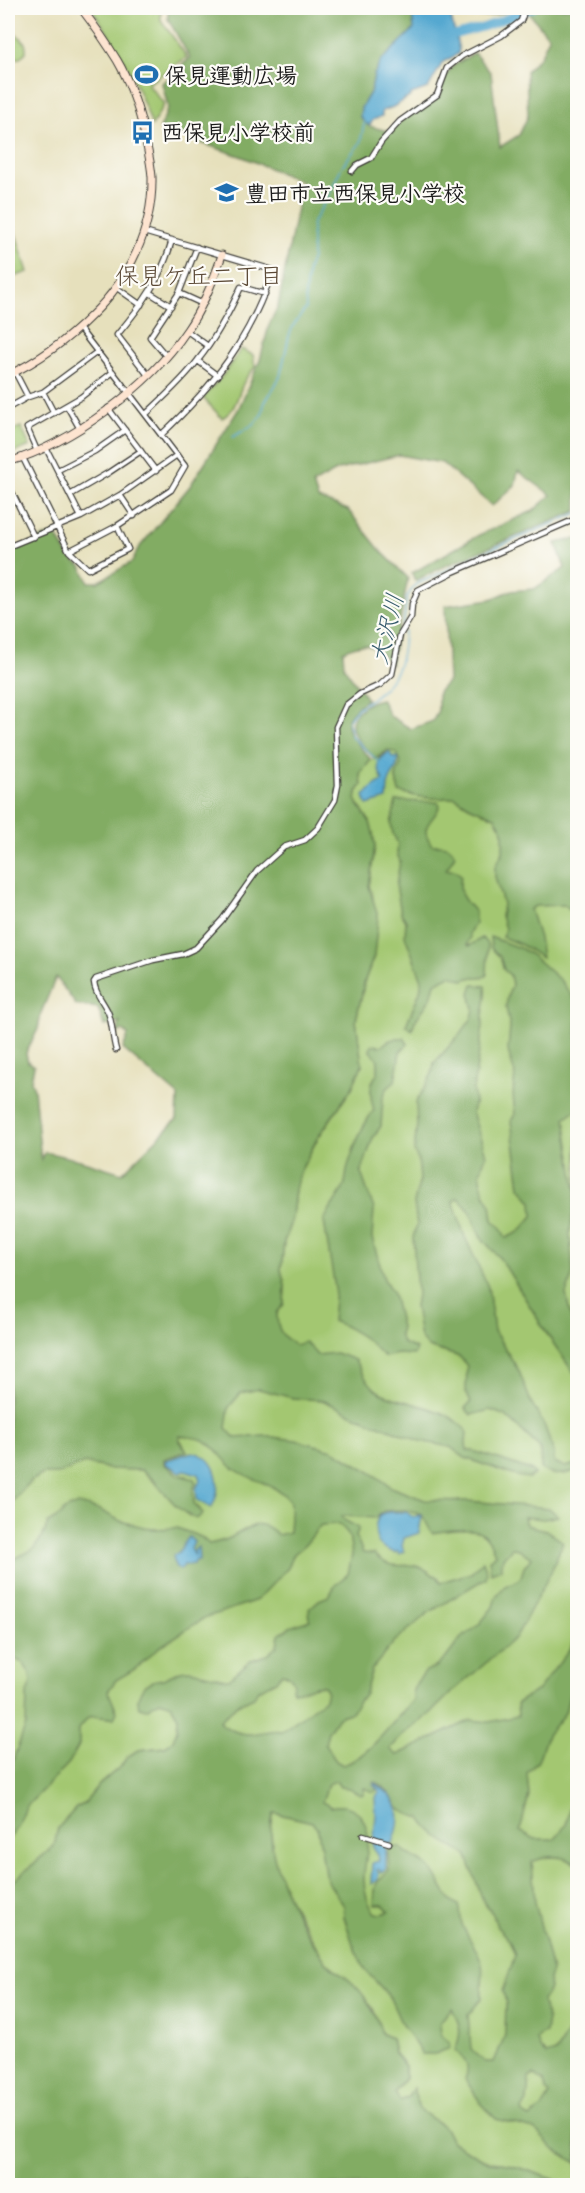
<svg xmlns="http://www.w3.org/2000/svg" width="585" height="2193" viewBox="0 0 585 2193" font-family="Itim,'Klee One',sans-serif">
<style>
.green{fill:#a3c771;stroke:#607246;stroke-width:1.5}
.forest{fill:#82ac63;stroke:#4f6440;stroke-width:1.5;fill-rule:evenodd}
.water{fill:#55a8d0;stroke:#386276;stroke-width:1.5}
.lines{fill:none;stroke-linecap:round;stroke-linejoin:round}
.stream{stroke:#55a8d0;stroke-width:1.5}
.river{stroke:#55a8d0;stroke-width:8}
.street-casing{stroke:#3a3934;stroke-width:7}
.secondary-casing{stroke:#3a3934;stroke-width:9}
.street{stroke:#fff;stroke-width:4.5}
.secondary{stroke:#fde4d0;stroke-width:7}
.labels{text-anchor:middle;stroke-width:4.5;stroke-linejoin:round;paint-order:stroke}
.poi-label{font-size:22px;font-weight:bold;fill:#1c1c1c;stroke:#fdfcf7;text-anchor:start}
.neighbourhood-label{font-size:24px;fill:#5b4936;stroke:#fdfcf7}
.water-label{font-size:24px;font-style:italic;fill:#365b6d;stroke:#fdfcf7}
</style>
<rect width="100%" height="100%" fill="#fdfcf7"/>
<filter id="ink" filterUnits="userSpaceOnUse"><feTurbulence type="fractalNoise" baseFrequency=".0167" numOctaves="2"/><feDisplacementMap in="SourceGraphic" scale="12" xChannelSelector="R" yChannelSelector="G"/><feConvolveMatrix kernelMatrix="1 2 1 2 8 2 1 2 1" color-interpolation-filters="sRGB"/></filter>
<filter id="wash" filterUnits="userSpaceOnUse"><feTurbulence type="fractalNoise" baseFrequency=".008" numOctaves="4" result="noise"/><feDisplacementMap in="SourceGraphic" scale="24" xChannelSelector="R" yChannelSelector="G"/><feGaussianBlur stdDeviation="1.35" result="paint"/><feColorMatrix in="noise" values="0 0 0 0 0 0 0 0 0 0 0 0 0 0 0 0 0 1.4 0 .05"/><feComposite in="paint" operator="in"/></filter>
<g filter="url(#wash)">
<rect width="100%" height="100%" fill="#e6e0bc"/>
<!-- green -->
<path class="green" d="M 91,8 L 161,8 L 161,20 L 187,57 L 148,84 L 164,104 L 152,126 C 137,81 118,47 91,8 Z
M 8,33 C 19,34 27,40 26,52 L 20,58 L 12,59 L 8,47 Z
M 8,210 L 28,272 L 8,279 Z
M 241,349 L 253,355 L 255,367 C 251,372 245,378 243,384 C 237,397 236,411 222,418 L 203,398 L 223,375 Z
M 21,427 L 30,446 L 8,455 L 8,432 Z
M 388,750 L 396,752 L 401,760 L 400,769 L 396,778 L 399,792 C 417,797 436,801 455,797 L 469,806 L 495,817 L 499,825 L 577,809 L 577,2185 L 571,2185 L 507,2164 L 489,2162 L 452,2142 L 445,2128 L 419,2109 L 413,2089 L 408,2097 L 400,2102 L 395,2092 L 405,2078 L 405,2066 L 394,2053 L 391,2038 L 382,2034 L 373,2008 L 353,1984 L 325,1961 L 287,1895 L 273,1858 L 271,1831 L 273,1816 L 165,1747 L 138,1750 L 127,1757 L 121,1766 L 100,1784 L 84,1804 L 76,1808 L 58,1828 L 54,1846 L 8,1886 L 8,1506 L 31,1481 L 43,1474 L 85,1463 L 111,1469 L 142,1470 L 189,1516 L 200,1509 L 194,1504 L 187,1476 L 179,1475 L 166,1466 L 164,1459 L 187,1451 L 178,1436 L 277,1324 L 277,1313 L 284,1304 L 285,1285 L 281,1270 L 284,1242 L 292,1218 L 295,1189 L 299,1174 L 318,1138 L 352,1088 L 362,1065 L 356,1020 L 365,980 L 374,956 L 373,898 L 369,886 L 375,846 L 370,822 L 356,801 L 357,792 L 362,785 L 360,773 L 371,760 L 381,757 Z"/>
<!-- forest -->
<path class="forest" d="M 168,8 L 411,8 L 414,29 L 381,61 L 374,75 L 371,91 L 361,108 L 360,117 L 369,126 L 391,132 L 400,121 L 439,96 L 444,78 L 453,66 L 474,53 L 491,73 L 500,147 L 519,135 L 528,116 L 526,71 L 541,55 L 549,37 L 529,13 L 539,8 L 577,8 L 577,511 L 445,566 L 415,581 L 412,573 L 479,535 L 533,511 L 551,495 L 518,471 L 515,485 L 492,506 L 442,463 L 399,455 L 338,470 L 313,484 L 318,499 L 348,510 L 380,550 L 408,578 L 391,665 C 372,645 370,639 343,651 L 344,667 L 367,699 C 331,725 351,734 371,760 L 360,773 L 362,785 L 357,792 L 356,801 L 370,822 L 373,833 L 375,846 L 369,886 L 378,917 L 374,956 L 365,980 L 356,1020 L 362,1065 L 352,1088 L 318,1137 L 299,1174 L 295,1189 L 292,1218 L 284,1242 L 281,1270 L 285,1285 L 284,1304 L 277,1313 C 277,1329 281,1336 295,1345 L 305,1342 L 317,1355 L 336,1353 L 355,1360 C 361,1372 369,1386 381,1393 C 410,1406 446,1406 467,1431 L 466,1444 L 467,1450 C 474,1450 522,1467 532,1471 L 535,1474 L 529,1478 L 516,1476 L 465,1458 L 450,1447 L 420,1441 L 363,1419 L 322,1400 L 293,1398 L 259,1389 L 241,1393 L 229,1407 L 226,1428 L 235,1438 L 264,1436 L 296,1440 L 333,1450 L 370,1472 L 393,1488 L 425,1500 L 468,1501 L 549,1508 L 558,1516 L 544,1519 L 524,1517 L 526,1525 L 546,1530 L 563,1542 L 551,1572 L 516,1637 L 452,1692 L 430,1714 L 404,1734 L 390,1749 L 397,1755 L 471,1720 L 489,1722 L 518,1716 L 517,1703 L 538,1690 L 571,1648 L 577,1628 L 577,1676 L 573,1682 L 565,1713 L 547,1735 L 538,1761 L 527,1773 L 529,1795 L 520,1831 L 535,1839 L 554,1839 L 566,1825 L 574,1787 L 577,1782 L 577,1865 C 563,1854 548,1855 532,1862 L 535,1902 L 552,1971 L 549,1979 C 551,1988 547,1994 542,2001 L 548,2019 L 546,2033 L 541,2035 L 537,2040 L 540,2048 L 546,2055 L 556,2052 L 577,2016 L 577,2163 L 555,2150 L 534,2129 L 496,2119 L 480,2102 L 465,2079 C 471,2065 465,2060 455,2050 C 463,2032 460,2025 452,2008 L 440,2022 L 441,2035 L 449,2042 L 450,2048 L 435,2054 L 422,2054 L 402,2025 L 389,1996 L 366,1971 L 355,1950 L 344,1917 L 344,1906 L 330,1885 L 325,1874 L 318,1830 L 312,1822 L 274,1813 C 260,1853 300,1926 324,1959 C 330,1967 340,1973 348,1979 C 366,1994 375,2012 382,2034 L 391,2038 L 394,2053 L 405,2066 L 405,2078 L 395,2092 L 400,2101 L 408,2097 L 413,2088 L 419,2109 L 445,2128 L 452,2142 L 489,2162 L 508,2164 L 571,2185 L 8,2185 L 8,1886 L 54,1846 L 58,1828 L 76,1808 L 84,1804 L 100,1784 L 121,1766 L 127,1757 L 138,1750 L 165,1747 L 173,1740 L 177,1730 L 178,1717 L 171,1705 L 160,1701 L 146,1709 L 139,1707 C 136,1696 141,1686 153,1681 C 157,1679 162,1680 166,1678 C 174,1674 178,1670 188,1670 C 202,1671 214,1678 229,1679 L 251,1660 L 267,1655 L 277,1646 L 279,1635 L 290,1627 L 310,1620 L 309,1609 L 319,1600 L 329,1596 L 336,1584 L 348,1574 L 352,1555 L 349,1535 L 340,1524 L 321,1525 L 305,1545 L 294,1554 L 288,1568 L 257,1600 L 204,1618 L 158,1648 L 135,1669 L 116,1680 L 108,1691 L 117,1712 L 114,1718 C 105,1719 98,1715 89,1717 L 79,1729 L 79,1745 L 69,1763 L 26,1807 L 18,1827 L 8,1840 L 8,1779 L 11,1765 L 26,1725 L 27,1693 L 31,1682 L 29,1672 L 23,1663 L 13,1658 L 8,1642 L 8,1562 L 32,1550 L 42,1538 L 48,1523 L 61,1515 L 64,1510 L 78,1504 L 100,1510 L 120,1521 L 152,1529 L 177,1528 L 201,1537 L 209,1544 C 217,1542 225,1541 232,1537 C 250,1526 261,1517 278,1535 L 289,1532 C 289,1526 292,1504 289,1500 C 275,1483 251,1481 233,1468 C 223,1460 218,1449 207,1442 C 199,1437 188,1437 179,1436 L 180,1441 L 187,1451 L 164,1459 L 164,1464 L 179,1475 L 194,1479 L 196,1483 L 193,1490 L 194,1504 L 203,1513 L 197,1519 C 173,1511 162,1484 142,1470 L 111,1469 L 85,1463 L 58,1474 L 43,1474 L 31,1481 L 8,1506 L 8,556 L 15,549 L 55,533 L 69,557 L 81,566 L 89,582 L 98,582 L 132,562 L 138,549 L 190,486 L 238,410 L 260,360 L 269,325 L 278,306 L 302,182 L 243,157 L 160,129 L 168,107 L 162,83 L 190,58 L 168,19 ZM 56,977 L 76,1005 L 98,1008 L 104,1026 L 120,1022 L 117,1033 L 123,1031 L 128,1035 L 123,1049 L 178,1096 L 177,1119 L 122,1173 L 80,1160 L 45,1152 L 41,1160 L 34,1089 L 31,1080 L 34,1066 L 28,1062 L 26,1053 L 38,1029 L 41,1013 ZM 405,1510 L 422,1515 L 432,1533 C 444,1531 472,1527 482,1533 C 489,1537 492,1547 495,1554 L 489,1560 L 491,1573 L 501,1569 L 503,1558 L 512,1548 L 519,1549 L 531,1558 L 524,1567 L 521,1577 L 515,1582 L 505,1586 L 496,1596 L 493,1607 L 478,1626 L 461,1638 L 446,1658 L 437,1666 L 426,1671 L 417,1682 L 413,1690 L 413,1700 C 394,1720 369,1757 343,1765 L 336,1761 L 325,1744 L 328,1732 L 338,1717 L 350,1713 L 365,1693 L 372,1669 L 394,1642 L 428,1613 L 486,1578 L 487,1572 L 483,1561 L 471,1573 L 441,1582 L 437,1576 C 430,1575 430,1571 424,1569 C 405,1559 395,1575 374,1554 L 363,1553 L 356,1536 L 359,1528 L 344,1520 L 342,1516 L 376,1518 L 384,1511 ZM 282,1673 L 290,1676 L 294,1683 L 292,1688 L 293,1691 C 304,1693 313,1683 324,1686 L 327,1690 L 325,1699 L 282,1731 C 263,1728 254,1740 232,1730 C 226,1727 223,1727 220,1721 L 237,1705 L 254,1697 L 258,1690 L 276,1681 ZM 336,1781 L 340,1787 L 349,1788 L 360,1795 L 364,1794 L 364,1788 L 374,1792 L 378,1789 L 374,1782 C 386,1785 391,1797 398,1807 C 404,1813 413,1816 421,1818 C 427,1831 453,1849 466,1854 L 484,1903 L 493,1914 L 497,1927 L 509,1940 L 515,1955 L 503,1991 L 506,2003 L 505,2035 L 494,2062 L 485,2062 L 471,2049 L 468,2015 L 482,1998 C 481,1987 484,1975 482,1964 C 478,1948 467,1938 462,1924 C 460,1918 461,1911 459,1905 C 443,1899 441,1878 429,1867 C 420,1859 408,1856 400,1847 L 391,1847 L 388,1853 L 389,1870 C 372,1886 376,1883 374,1905 L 383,1905 L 389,1911 L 382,1914 L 375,1913 C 367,1903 364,1893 364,1879 C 364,1854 377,1833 357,1812 C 349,1805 341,1805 331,1807 L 322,1802 L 328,1784 ZM 534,2075 L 544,2082 L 546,2090 L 550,2095 L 542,2108 L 530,2118 L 524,2115 L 522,2110 L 527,2101 L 529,2078 Z
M 445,8 L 514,8 C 489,21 471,17 445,8 Z
M 575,539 L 578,540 L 577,916 L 565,905 L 535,906 L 530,909 L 539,938 L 542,958 L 522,945 L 502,937 L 505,929 L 501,916 L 503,904 L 495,877 L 495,867 L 503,852 L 503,831 L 495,817 L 469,806 L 455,797 C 436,801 417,797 399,792 C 398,788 396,780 396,777 C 397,765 406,767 396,753 L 388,750 L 375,759 C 363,746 342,730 357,712 C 365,704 371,701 381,699 L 390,716 L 411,729 L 433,721 L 438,710 L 438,692 L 448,681 L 445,606 L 491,599 L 510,591 L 534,589 L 565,568 L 556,543 Z
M 396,801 L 437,802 L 440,805 C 434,823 417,824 432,845 C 443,845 449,843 455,855 L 446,870 L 454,870 L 461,875 C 458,896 463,898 475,912 L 475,924 L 469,933 L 470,938 L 467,944 L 469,946 L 482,938 L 488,945 L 487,976 C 479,978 471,976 464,980 L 450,975 L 435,983 L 431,998 L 415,1021 L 412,1030 L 406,1025 L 420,991 L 422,980 L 405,936 L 406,921 L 401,913 L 396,885 L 400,861 L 397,854 L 398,844 L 393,834 L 391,824 Z
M 490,937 L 522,949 L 533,956 L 561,981 L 577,1003 L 577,1109 L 565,1118 L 576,1191 L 570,1233 L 573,1274 L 566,1294 L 577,1346 L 577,1378 L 547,1334 L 502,1261 L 480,1236 L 470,1211 L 458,1198 L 453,1201 L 465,1237 L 488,1287 L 494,1331 L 519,1371 L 530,1400 L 545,1427 L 554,1453 L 554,1462 L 565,1467 L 577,1464 L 577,1470 C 565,1475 552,1478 541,1469 L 540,1448 L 506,1416 L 490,1410 L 471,1415 L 465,1408 L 471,1402 L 466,1392 L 467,1366 L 460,1357 L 428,1347 L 420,1338 L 415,1306 L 417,1294 L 413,1237 L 417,1225 L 414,1203 L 420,1179 L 418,1160 L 414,1151 L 417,1125 L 416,1103 L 432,1074 L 434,1063 L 462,1032 L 472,1018 L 474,1009 L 470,993 L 473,985 L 486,986 C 488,1000 481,1012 483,1026 L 473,1090 L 475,1102 L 472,1112 L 486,1155 L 480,1173 L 481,1183 L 485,1195 L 491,1205 L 493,1220 L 501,1228 L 506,1238 L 519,1232 L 533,1216 L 532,1202 L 520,1187 L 511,1121 L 515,1114 L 513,1095 L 515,1074 L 508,1051 L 510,1027 L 506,1007 L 508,995 L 512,985 L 510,975 L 504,970 L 500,957 L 491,948 Z
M 397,1038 L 404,1038 L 408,1044 L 400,1052 L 395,1081 L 386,1090 L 383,1098 L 381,1126 L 373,1138 L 361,1173 L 374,1209 L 372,1238 L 384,1279 L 393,1294 L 401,1327 L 399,1334 L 402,1343 L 416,1349 L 414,1355 L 398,1354 L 385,1357 C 378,1352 373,1345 367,1340 C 359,1334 342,1324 332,1321 L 335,1288 L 324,1222 C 328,1209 336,1201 343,1189 C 346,1183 346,1173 348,1166 C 354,1147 362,1125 374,1110 C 370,1097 368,1084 378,1073 L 378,1060 L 370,1051 L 371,1045 L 382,1046 L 388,1041 Z"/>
<!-- water -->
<path class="water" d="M 411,8 L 449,9 L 459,50 L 458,54 L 443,62 L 428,88 L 411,94 L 411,96 L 393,107 L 382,111 L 382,116 L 373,120 L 369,126 L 360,117 L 361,108 L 371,91 L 374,75 L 381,61 L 414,29 Z
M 389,752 L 393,758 L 398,757 C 399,768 392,773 389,782 C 387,787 388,793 387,799 L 367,805 L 364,796 L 375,785 L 383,781 C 377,765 374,763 389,752 Z
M 192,1452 C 218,1456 224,1488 211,1508 L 197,1500 L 196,1489 L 200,1480 L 198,1474 L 185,1470 L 180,1472 L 166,1464 L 165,1461 Z
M 406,1512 L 413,1517 L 422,1515 L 419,1533 L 404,1538 L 402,1546 L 404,1552 L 399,1554 L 398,1551 L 395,1553 C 389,1550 381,1548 378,1542 C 374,1534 374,1519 382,1514 C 388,1510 399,1513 406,1512 Z
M 189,1537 L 194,1542 L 191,1549 L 195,1556 L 194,1551 L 198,1547 L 199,1561 L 196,1560 L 194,1564 L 184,1565 L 180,1570 L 175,1566 L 173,1555 L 177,1554 Z
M 375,1783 C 400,1799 404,1815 393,1843 L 386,1847 L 386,1869 L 382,1872 L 379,1869 L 377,1870 L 379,1874 L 377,1880 L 371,1884 L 372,1863 L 379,1861 L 378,1854 L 373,1847 L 376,1815 L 375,1798 L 380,1791 L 374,1784 Z"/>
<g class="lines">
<!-- stream -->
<path class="stream" d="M 233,437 L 254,424 L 262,414 L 264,404 L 280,377 L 289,336 L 293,326 L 306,308 L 305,294 L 308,269 L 312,258 L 312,224 L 329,195 L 342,166 L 360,143 L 365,120
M 403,626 L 407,597 L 415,585 L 490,550 L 578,513
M 380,763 L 352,737 L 348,722 C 352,711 362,705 371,699 C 397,680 403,663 404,631"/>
<!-- river -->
<path class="river" d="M 455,35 L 484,27 L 533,8"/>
</g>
</g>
<g filter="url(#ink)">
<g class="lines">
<defs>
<path id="street" d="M 352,171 L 357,165 L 371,158 L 381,142 L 400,121 L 437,95 L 447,68 L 462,56 L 501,36 L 521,21 L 523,15 L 521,8
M 144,232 L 273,270 C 249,341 215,384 161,435
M 117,288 L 141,305
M 150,293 L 171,306
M 179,293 L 203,304
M 187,331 L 208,346
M 167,357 L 150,337 L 179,293 L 197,247
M 198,361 L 218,376
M 15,372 L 28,397
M 148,375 L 117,335 C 143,304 161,279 172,240
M 43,392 L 54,413
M 67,406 L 80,429
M 8,408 L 28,397 L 43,392 L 97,352
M 108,408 L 156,471
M 146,414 C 164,397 183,380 198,360 C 216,338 229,313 241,287 L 265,294
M 46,448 L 81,517
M 37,451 L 27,428 L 81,397 L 113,372
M 23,458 L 69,551 L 88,569 L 128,549 L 117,526
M 58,470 L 95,451 L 125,430
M 8,484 L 34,537
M 70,495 L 108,473 L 141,451
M 120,495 L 134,516
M 8,541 L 10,546 L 81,517 L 120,495 L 177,455
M 69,551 L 117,526 L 171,490 L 185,466 L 79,328
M 116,1050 C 112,1037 113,1024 108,1012 C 103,1001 95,994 94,982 L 96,979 L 153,960 L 183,954 L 196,948 L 222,920 L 257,871 L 284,847 L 305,840 L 318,828 L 335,800 L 338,785 L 336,727 L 346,705 L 360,694 L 380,685 L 392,674 L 400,635 L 411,617 L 412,604 L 418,590 L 453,572 L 578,518
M 363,1835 L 389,1843"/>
<path id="secondary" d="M 8,375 C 39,361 68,339 92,315 C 129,279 153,230 152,177 C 151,162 147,147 144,132 C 138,107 130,82 117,60 C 106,42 94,25 81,8
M 8,462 C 71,444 150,386 187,330 C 203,307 213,282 222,255"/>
</defs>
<!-- street casing -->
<use href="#street" class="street-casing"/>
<!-- secondary casing -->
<use href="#secondary" class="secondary-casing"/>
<!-- street -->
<use href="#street" class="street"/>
<!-- secondary -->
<use href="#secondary" class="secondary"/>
</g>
</g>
<!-- icons -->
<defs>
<symbol id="stadium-bare" viewBox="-9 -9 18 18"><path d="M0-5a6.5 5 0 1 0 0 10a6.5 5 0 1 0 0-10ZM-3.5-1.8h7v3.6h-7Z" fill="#1f6fb2" stroke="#fdfcf7" stroke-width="2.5" paint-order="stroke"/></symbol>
<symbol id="bus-bare" viewBox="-9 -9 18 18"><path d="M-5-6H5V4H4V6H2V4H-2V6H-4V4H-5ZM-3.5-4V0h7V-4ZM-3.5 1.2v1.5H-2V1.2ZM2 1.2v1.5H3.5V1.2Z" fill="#1f6fb2" stroke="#fdfcf7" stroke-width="2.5" paint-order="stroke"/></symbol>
<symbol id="school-bare" viewBox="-9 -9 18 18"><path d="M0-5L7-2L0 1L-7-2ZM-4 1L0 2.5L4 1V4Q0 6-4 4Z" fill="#1f6fb2" stroke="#fdfcf7" stroke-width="2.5" paint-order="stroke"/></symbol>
</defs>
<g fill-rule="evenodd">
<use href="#stadium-bare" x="130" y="58" width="33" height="33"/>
<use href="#bus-bare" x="126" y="116" width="33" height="33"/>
<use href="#school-bare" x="210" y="176" width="33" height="33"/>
</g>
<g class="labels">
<!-- poi labels -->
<g class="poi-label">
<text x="165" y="83">保見運動広場</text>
<text x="161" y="140">西保見小学校前</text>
<text x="245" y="201">豊田市立西保見小学校</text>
</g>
<!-- neighbourhood labels -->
<g class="neighbourhood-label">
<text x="199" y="284">保見ケ丘二丁目</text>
</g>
<!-- water labels -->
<g class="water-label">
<text transform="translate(387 629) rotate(-76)" y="8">大沢川</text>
</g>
</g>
<!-- margin -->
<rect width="585" height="2193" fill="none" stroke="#fdfcf7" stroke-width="30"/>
</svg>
